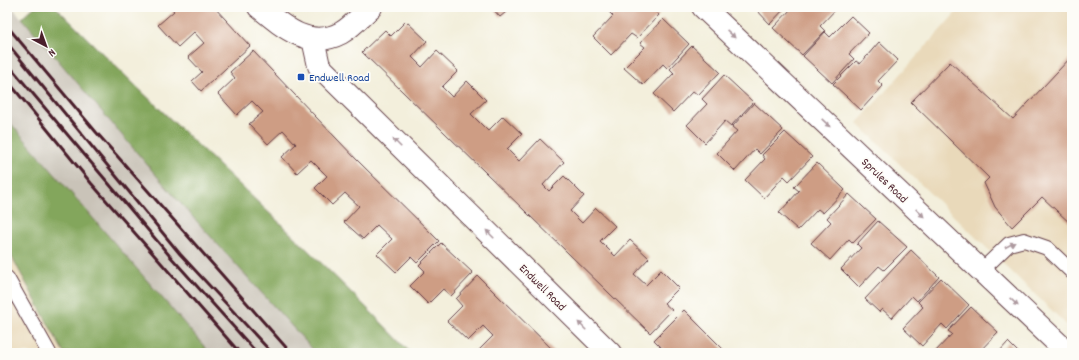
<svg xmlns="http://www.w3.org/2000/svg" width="1079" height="360" viewBox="0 0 1079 360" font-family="Dekko,sans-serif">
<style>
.built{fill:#e9d9ba}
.industrial{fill:#c9c3b8}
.forest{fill:#83a65c;stroke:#666244}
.building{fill:#ce9d84}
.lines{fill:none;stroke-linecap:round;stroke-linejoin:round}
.lane-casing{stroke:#633e46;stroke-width:16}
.street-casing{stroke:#633e46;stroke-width:24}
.secondary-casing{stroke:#633e46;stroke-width:24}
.lane{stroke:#fff;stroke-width:14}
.street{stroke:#fff;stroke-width:22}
.secondary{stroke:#fff;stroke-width:22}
.rail{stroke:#4a1f2b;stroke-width:3}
.oneway{fill:#ae9aa0}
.transit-dot{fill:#1a4fb4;stroke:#fdfcf7;stroke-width:1.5}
.labels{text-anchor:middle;stroke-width:3.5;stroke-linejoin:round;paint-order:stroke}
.transit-label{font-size:12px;fill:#164399;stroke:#fdfcf7;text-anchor:start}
.street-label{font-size:12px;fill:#4a1f2b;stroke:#fdfcf7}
</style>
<rect width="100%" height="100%" fill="#fdfcf7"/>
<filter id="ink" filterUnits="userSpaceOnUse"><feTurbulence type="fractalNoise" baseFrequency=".025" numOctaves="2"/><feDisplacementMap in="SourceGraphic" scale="8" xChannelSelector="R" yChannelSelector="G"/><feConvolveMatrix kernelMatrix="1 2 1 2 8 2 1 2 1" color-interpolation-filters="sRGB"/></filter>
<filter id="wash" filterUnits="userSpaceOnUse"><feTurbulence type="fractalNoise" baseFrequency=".012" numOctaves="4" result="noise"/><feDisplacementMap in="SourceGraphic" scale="16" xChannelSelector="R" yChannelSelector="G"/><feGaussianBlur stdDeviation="0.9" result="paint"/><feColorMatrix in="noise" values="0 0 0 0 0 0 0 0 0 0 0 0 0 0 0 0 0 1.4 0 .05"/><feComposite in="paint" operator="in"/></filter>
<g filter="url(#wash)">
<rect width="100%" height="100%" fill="#f3efdc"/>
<!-- built -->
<path class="built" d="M 961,7 L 1072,7 L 1072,330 L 857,123 Z
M 7,248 L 64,353 L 7,353 Z"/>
<!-- industrial -->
<path class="industrial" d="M 7,7 L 12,7 L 173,195 L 316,353 L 210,353 L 7,119 Z"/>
<!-- forest -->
<path class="forest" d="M 34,7 L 56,7 C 172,125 297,234 411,353 L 316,353 L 173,195 L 22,18 Z
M 7,119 L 210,353 L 64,353 L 7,248 Z"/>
<g id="blocks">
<!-- building -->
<path class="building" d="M 170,7 L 214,7 L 250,46 L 201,91 L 192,81 L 202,72 L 188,57 L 204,43 L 194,32 L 178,47 L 158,25 L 174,11 Z
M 491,7 L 512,7 L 500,17 Z
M 612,7 L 651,7 L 659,15 L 637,38 L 631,34 L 611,55 L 593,37 L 613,16 L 608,11 Z
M 754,7 L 786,7 L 770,24 Z
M 793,7 L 801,8 L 802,7 L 838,7 L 820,26 L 825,31 L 802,55 L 773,28 Z
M 851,16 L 869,33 L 849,54 L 854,59 L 832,83 L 803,56 L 825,32 L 830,37 Z
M 663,19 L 689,44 L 667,68 L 663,64 L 643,85 L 624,68 L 645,47 L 640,43 Z
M 406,21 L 427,41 L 412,57 L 422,67 L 437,51 L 458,71 L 442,87 L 452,97 L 467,81 L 486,100 L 471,114 L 488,131 L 503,116 L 522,134 L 507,149 L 519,161 L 540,139 L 564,162 L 543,185 L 549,191 L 564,176 L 584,196 L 570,211 L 582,223 L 596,208 L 615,226 L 600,241 L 615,256 L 630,240 L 649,258 L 634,274 L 646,285 L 661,270 L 679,288 L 664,303 L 672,310 L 650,333 L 362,52 L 385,30 L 391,36 Z
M 879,42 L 898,60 L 878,81 L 883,86 L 861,110 L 833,84 L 856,61 L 860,64 Z
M 692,46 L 720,72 L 698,95 L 693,91 L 673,112 L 654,94 L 674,73 L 670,69 Z
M 253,51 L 357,160 L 439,241 L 417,263 L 411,257 L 396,272 L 377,254 L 392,239 L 377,225 L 363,239 L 344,222 L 359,206 L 345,193 L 332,205 L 315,188 L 327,176 L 311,160 L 297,173 L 282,157 L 296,144 L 283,130 L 268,144 L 249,124 L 263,112 L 252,101 L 237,115 L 218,94 L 235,78 L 230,72 Z
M 1072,56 L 1072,225 L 1042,197 L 1012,227 L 995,207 L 984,183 L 989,178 L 911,102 L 950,62 L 1013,119 Z
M 724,75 L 753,102 L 731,126 L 725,121 L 705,143 L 687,125 L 707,104 L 702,99 Z
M 754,103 L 783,130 L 760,154 L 755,149 L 735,171 L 717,153 L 737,131 L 732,127 Z
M 785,132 L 812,157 L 789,181 L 784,176 L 764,198 L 745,180 L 765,159 L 762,155 Z
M 817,163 L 845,190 L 823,213 L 818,209 L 798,230 L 779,213 L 799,191 L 794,187 Z
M 849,194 L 876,219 L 853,243 L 849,239 L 830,260 L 811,243 L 831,222 L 827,218 Z
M 878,221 L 907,247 L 884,270 L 879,266 L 859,287 L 841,269 L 861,248 L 857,244 Z
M 441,243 L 473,273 L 451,296 L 443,289 L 428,304 L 410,286 L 425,271 L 419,265 Z
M 911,250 L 939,277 L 917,301 L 912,296 L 892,318 L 882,309 L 879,312 L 865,299 Z
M 478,276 L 494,292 L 556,353 L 480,353 L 478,351 L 493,336 L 483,326 L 468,341 L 447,321 L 462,306 L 456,299 Z
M 941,278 L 969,305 L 947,329 L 942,324 L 922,346 L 903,328 L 923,307 L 918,302 Z
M 971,307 L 998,332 L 978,353 L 971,352 L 934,353 L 952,334 L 948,331 Z
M 684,310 L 727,353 L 667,353 L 654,340 Z
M 1008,342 L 1019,353 L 998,353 Z"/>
</g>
</g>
<g filter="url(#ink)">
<use href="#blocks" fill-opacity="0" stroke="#633e46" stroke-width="1"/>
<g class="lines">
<defs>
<path id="lane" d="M 981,271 L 1009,244 L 1024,240 L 1047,248 L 1072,272
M 7,278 L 49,353"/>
<path id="street" d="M 703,7 L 1068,353"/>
<path id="secondary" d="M 259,7 C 282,26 309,50 341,33 C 352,27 362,15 371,7
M 313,39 L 319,66 L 610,353"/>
</defs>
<!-- lane casing -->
<use href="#lane" class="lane-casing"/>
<!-- street casing -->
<use href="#street" class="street-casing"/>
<!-- secondary casing -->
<use href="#secondary" class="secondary-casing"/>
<!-- lane -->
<use href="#lane" class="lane"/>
<!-- street -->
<use href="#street" class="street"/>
<!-- secondary -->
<use href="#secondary" class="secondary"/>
<!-- rail -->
<path class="rail" d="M 7,26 L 96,132 L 291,353
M 7,43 L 180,254 L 272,353
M 7,63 L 169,255 L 257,353
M 7,80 L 91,183 L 240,353"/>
</g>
<!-- one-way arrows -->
<defs><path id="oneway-solid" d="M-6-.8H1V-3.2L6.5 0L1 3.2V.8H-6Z"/></defs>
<g class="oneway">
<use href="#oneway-solid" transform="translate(731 34) rotate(43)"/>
<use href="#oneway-solid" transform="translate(826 123) rotate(44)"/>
<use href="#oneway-solid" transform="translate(397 143) rotate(-135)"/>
<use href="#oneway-solid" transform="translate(920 213) rotate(44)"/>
<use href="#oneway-solid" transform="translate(490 234) rotate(-135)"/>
<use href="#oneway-solid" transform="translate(1010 245) rotate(-28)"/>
<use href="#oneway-solid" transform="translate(1014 302) rotate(43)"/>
<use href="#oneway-solid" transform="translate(582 326) rotate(-135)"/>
</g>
</g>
<!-- markers -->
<rect class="transit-dot" x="297" y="73" width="8" height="8" rx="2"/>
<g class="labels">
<!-- transit labels -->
<g class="transit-label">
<text x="309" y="81">Endwell Road</text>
</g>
<!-- street labels -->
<g class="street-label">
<text transform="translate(885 180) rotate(44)" y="4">Sprules Road</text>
<text transform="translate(543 287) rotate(45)" y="4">Endwell Road</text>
</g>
</g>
<!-- margin -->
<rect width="1079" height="360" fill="none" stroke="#fdfcf7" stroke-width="24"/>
<!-- north arrow -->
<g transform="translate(46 46) rotate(139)" stroke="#fdfcf7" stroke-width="3" paint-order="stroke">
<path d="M0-3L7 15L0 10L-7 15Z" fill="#4a1f2b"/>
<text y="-6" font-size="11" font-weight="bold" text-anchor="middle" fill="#4a1f2b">N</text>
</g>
</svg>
